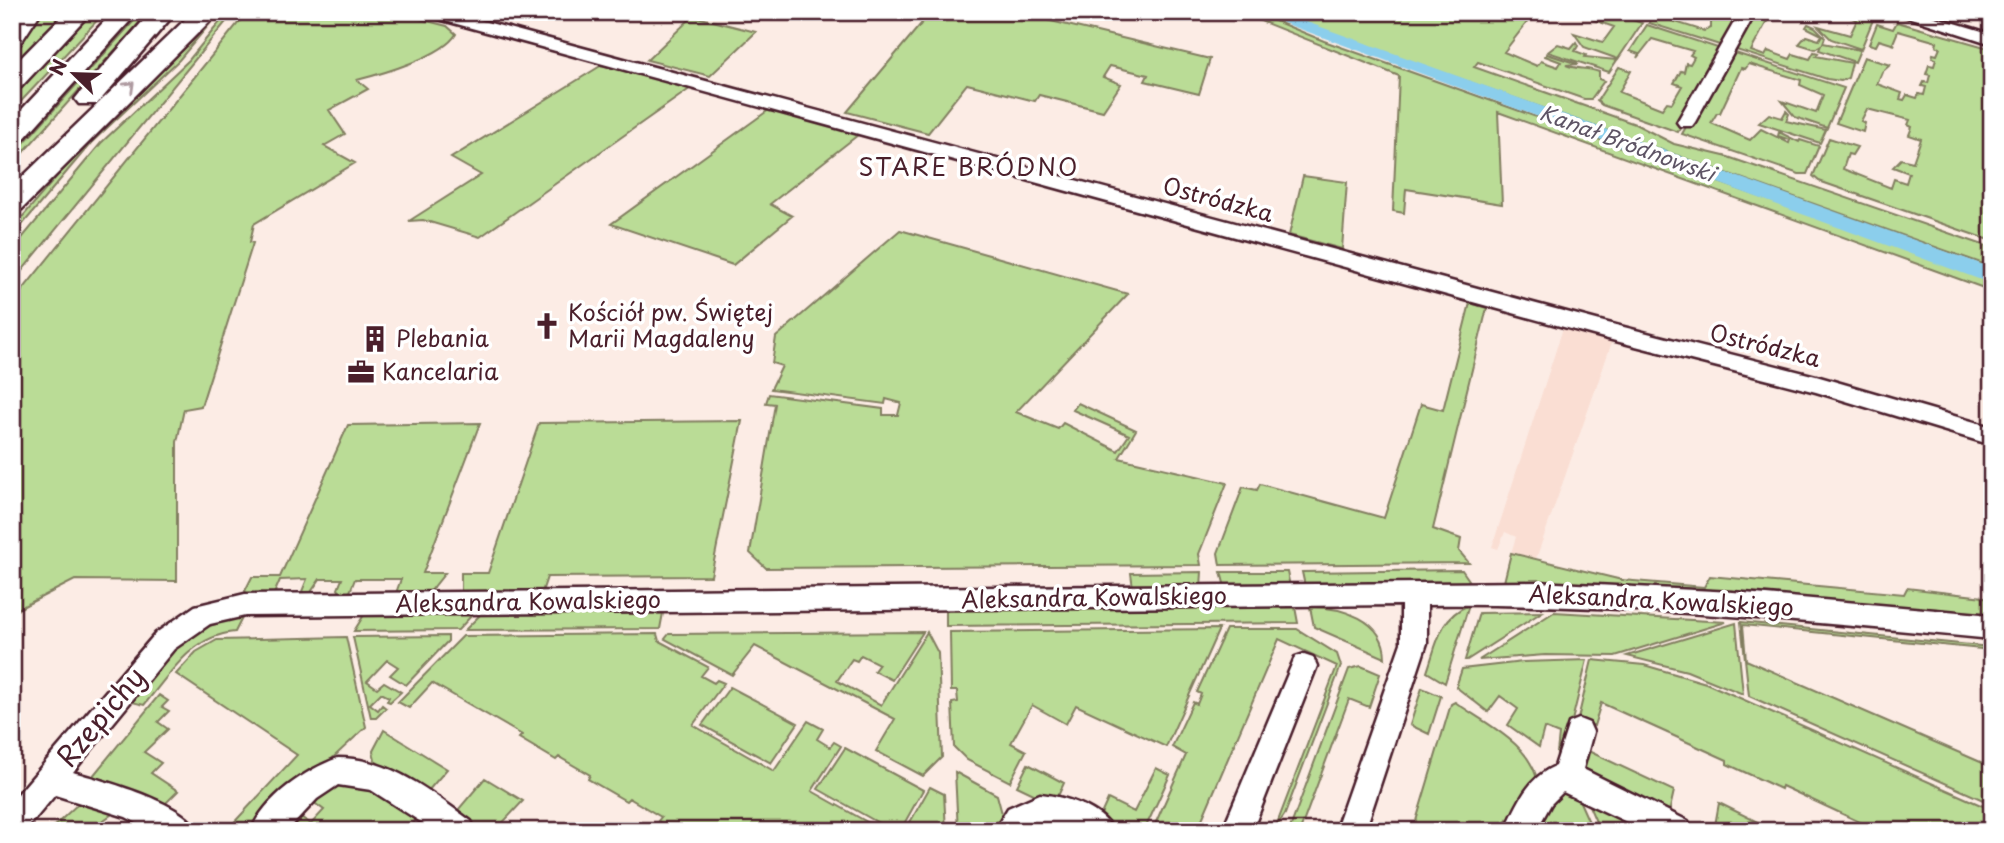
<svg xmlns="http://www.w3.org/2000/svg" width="2004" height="843" viewBox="0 0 2004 843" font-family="'Playpen Sans',sans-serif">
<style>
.built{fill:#faded3}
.green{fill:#badc96;stroke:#827e60;stroke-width:2}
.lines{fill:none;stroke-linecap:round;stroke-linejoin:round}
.canal{fill:#8bceec;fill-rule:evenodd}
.minor-casing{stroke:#4a1f2b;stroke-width:5}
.highway-casing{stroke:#4a1f2b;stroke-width:5}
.minor{fill:#fff;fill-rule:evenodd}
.highway{fill:#fff;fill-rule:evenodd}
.oneway{stroke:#ae9aa0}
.labels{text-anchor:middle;stroke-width:7;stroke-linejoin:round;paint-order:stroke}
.far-water-label{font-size:21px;font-style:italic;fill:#5e5465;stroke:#fff}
.street-label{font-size:23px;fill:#4a1f2b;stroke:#fff}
.poi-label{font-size:23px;fill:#4a1f2b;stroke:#fff;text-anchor:start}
.neighbourhood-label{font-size:24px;letter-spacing:2px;fill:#4a1f2b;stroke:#fff}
.near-street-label{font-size:28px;fill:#4a1f2b;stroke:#fff}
</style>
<rect width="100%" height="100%" fill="#fcece5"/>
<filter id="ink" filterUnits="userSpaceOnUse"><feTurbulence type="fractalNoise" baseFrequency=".0143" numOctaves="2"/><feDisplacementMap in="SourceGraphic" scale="14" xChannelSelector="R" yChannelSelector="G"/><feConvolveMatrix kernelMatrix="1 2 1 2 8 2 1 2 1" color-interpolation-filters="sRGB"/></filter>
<g filter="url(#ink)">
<!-- built -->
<path class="built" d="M 1563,328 L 1612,342 L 1536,559 L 1511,553 L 1516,537 L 1505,532 L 1498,549 L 1492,547 Z"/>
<!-- green -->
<path class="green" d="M 40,12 L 71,12 L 12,73 L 12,52 Z
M 91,12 L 105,12 L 12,111 L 12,98 Z
M 142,12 L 149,12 L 12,165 L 12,156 Z
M 228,12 L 234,12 L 12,283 L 12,250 L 101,143 L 189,60 Z
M 247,12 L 411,12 L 404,15 L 447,26 L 456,34 C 444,56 381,74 357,80 L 368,89 L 329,110 L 345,134 L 324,146 L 355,163 L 254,224 L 250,242 L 253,243 L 201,406 L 184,409 L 177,442 L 177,581 L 75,580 L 12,612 L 12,303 Z
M 931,12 L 1013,12 L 1210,59 L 1199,94 L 1145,81 L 1148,75 L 1110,66 L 1103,77 L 1121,84 L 1103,111 L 1039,95 L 1035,101 L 967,84 L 928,133 L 847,112 Z
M 1238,12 L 1253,12 L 1324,41 L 1992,280 L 1992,291 L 1498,112 L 1502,204 L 1406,189 L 1404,213 L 1393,211 L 1399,76 Z
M 1272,12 L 1535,12 L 1504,52 L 1537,66 L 1541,61 L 1558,67 L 1561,62 L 1545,56 L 1547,54 L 1578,64 L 1566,65 C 1578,70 1586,67 1599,72 L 1599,79 L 1604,81 L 1591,99 L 1584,99 L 1478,62 L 1474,67 L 1635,124 L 1674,144 L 1728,157 L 1992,248 L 1992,267 Z
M 1589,12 L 1607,12 L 1642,23 L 1618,59 L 1584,47 L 1574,33 L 1603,42 L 1614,27 L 1594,20 L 1598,15 Z
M 1655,12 L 1675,15 L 1672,21 L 1704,31 L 1711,28 L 1711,20 L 1722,18 L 1726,12 L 1746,12 L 1726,47 L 1649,23 Z
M 1751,12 L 1772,12 L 1751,51 L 1765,56 L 1768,51 L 1790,59 L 1793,54 L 1810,59 L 1814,52 L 1818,53 L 1816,56 L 1852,63 L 1848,78 L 1841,81 L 1827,79 L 1730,48 Z
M 1837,12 L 1875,15 L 1861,49 L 1831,39 L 1818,26 L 1850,35 L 1857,20 Z
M 219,13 L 179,60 L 91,143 L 12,237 L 12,229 L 75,155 Z
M 693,16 L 756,32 L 710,76 L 647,60 Z
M 1897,22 L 1992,49 L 1992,241 L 1819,181 L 1813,176 L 1829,138 L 1857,147 L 1852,155 L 1848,154 L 1843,169 L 1891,188 L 1894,179 L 1906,183 L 1909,173 L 1893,167 L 1901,159 L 1913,162 L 1921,139 L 1909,135 L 1912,127 L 1908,125 L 1910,120 L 1867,109 L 1861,121 L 1865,123 L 1863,132 L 1836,123 L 1864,57 L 1890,65 L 1882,72 L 1877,84 L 1902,93 L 1900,99 L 1904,100 L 1907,95 L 1917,98 L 1919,94 L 1924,95 L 1926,87 L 1922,86 L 1924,82 L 1928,83 L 1930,75 L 1926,74 L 1929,65 L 1934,66 L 1936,59 L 1932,58 L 1933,54 L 1937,55 L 1940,48 L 1936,46 L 1937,42 L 1898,31 L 1893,43 L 1895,45 L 1879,40 L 1876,46 L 1869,44 L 1877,24 L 1893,29 Z
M 1808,24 L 1815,27 L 1825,37 L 1823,43 L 1860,50 L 1855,62 L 1819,50 L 1821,45 L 1815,49 L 1799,44 L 1806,36 L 1819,40 L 1822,35 L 1806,27 Z
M 1647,25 L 1724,50 L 1678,132 L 1602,105 L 1597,101 L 1619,67 L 1631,71 L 1619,92 L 1662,109 L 1667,102 L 1672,103 L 1682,86 L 1674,83 L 1681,71 L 1684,72 L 1686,63 L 1690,64 L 1694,57 L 1690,55 L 1693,51 L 1652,39 L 1637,58 L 1639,54 L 1630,51 Z
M 1576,42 L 1578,46 L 1575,51 L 1586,55 L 1585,57 L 1617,60 L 1609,72 L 1548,52 L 1558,44 L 1571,48 Z
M 1729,51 L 1844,88 L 1827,128 L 1795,117 L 1782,101 L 1816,113 L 1823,95 L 1800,85 L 1801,80 L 1749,64 L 1745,69 L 1741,68 L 1720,113 L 1717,113 L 1711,123 L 1750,140 L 1761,129 L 1789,143 L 1790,140 L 1778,136 L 1779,132 L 1799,142 L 1800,140 L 1819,146 L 1807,174 L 1799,174 L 1682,134 Z
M 602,65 L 691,88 L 480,237 L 423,220 L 409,221 L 481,175 L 451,158 Z
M 770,109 L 858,135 L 770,204 L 792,216 L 733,265 L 611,224 Z
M 1786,111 L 1789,114 L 1786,121 L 1826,130 L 1820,143 L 1759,123 L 1769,114 L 1782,118 Z
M 1303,176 L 1347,182 L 1342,249 L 1289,235 Z
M 900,230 L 1128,294 L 1016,412 L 1058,429 L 1063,423 L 1118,451 L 1129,435 L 1073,410 L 1078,403 L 1136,430 L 1119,458 L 1227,483 L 1199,554 L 1201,565 L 766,568 L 750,553 L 775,404 L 766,403 L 769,394 L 883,409 L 883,415 L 898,415 L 901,403 L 886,399 L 885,404 L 771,389 L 782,366 L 772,363 L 776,337 Z
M 1470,303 L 1487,308 L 1433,529 L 1461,539 L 1459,551 L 1469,563 L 1220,565 L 1218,553 L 1243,487 L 1257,490 L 1260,484 L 1384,518 L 1421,404 L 1443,410 Z
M 742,421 L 711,576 L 547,577 L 542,592 L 461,593 L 461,573 L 488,573 L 539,423 Z
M 480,423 L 423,573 L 445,573 L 429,593 L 396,593 L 401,579 L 355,579 L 349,594 L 342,594 L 338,589 L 342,579 L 320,579 L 311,592 L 301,594 L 307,579 L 280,580 L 274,594 L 248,595 L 245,591 L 252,577 L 280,577 L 348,425 Z
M 1511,553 L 1622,580 L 1704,587 L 1710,576 L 1904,594 L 1907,588 L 1992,598 L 1992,617 L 1658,587 L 1504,582 Z
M 1462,570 L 1471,583 L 1305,586 L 1302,572 Z
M 1202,572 L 1201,587 L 1133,588 L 1131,573 Z
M 1221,572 L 1287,572 L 1290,586 L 1225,587 Z
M 1469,605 L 1445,683 L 1427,672 C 1437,644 1439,617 1469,605 Z
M 1295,607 L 1298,623 L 946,626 L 946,610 Z
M 1310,607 C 1341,607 1385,619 1385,658 L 1314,627 Z
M 1542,612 L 1467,660 L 1465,660 L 1479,613 Z
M 1554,612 L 1726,622 L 1615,656 L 1545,655 L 1479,660 Z
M 663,613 L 660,629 L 465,630 L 481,614 Z
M 473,614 L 458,630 L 354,631 L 364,615 Z
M 243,616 L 235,632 C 191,636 170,674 144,705 L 128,701 C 165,656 182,628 243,616 Z
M 1741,622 L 1990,647 L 1992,650 L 1743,625 L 1746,660 L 1992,767 L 1992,804 L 1749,696 Z
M 1736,623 L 1743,694 L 1687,671 L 1627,656 Z
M 1219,629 L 1166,747 L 1076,705 L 1066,724 L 1032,705 L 1011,743 L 1026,751 L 1010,782 L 967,760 L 954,747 L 952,703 L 958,702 L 957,691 L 951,691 L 950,632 Z
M 1226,629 L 1297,629 L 1337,654 L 1341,666 L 1285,814 L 1275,829 L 1337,666 L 1279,639 L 1197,831 L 1152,831 L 1186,755 L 1172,747 L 1193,702 L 1197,704 L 1201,694 L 1197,692 Z
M 923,632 L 892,680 L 874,671 L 879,664 L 861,655 L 857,661 L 852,659 L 837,681 L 881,705 L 927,632 L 938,653 L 942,757 L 923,776 L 876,751 L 895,719 L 755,646 L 732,675 L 665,639 L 669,634 Z
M 657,634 L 659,641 L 708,667 L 701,676 L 714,683 L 717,680 L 724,683 L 693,725 L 774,771 L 808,721 L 823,729 L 817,739 L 830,747 L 834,742 L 841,746 L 812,791 L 883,831 L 674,831 L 658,821 L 661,817 L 629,798 L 626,801 L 588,779 L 590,775 L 559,757 L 556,760 L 519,738 L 522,735 L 432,683 L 409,708 L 398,702 L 463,636 Z
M 448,636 L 448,641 L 406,685 L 390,675 L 398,667 L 387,660 L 367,681 L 377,688 L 384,682 L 401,692 L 390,702 L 387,701 L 389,697 L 381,693 L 370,704 L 378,710 L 382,705 L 386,708 L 376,718 L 371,718 L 353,637 Z
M 346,637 L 366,727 L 254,831 L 226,831 L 297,755 L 176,674 L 196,652 L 217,640 Z
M 1587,660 L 1566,745 L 1557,753 L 1559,734 L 1544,728 L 1539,747 L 1508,725 L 1518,709 L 1500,696 L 1488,712 L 1456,687 L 1462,669 L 1523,662 Z
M 1592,660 L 1644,665 L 1706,683 L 1992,810 L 1992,831 L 1879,831 L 1782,786 L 1781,789 L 1727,764 L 1727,760 L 1601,703 L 1594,726 L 1578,719 Z
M 1361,666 L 1380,674 L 1369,707 L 1349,699 L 1300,831 L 1289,831 L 1349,669 Z
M 730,687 L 798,723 L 771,763 L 702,725 Z
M 1422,688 L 1441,696 L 1429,734 L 1410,725 Z
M 159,695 L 168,701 L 162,707 L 169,711 L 158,722 L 168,729 L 144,752 L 161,763 L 151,773 L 178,791 L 165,804 L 94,784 L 92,777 Z
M 1455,702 C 1486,724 1532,744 1538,784 L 1514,824 L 1507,819 L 1500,831 L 1413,831 L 1451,704 Z
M 384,730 L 447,769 L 428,791 L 422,792 L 375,761 L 373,751 Z
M 845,748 L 923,790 L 900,831 L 893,831 L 818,789 Z
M 1584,749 L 1674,791 L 1669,813 L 1585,774 L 1581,764 Z
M 1028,764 L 1064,783 L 1059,794 L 1042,798 L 1017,786 Z
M 1156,768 L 1170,775 L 1144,831 L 1117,831 L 1098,821 L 1108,799 L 1134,812 Z
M 955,772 L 997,795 L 1004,821 L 998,831 L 958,831 Z
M 485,778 L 523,801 L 495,831 L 483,831 L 458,815 L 458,810 Z
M 365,782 L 418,817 L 407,831 L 277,831 L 295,813 L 311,824 L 324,810 L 309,799 L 331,785 Z
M 930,787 L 944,794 L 946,831 L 905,831 Z
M 1575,791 L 1593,831 L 1529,831 L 1556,792 Z
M 1586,799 L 1647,825 L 1634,831 L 1600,831 Z
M 81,801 L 118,810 L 88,831 L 49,831 Z
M 1719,803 L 1774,830 L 1774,831 L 1714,831 Z"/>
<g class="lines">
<!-- canal -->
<path class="canal" d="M 1254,12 L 1279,12 L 1992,268 L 1992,284 Z"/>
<defs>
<path id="minor" d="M 25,12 L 41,12 L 18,47 L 12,48 L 12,31 Z
M 422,12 L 449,12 L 1604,322 L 1816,376 L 1992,427 L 1992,445 L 1816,392 L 1604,338 L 424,15 Z
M 1740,12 L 1756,12 L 1695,122 L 1692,126 L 1680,126 L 1677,122 Z
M 1892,12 L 1918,12 L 1992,34 L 1992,44 Z
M 1538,582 L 1733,592 L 1992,615 L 1992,639 C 1803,621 1616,603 1427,605 L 1427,643 L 1365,831 L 1335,831 L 1401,643 L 1401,605 L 245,616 L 210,624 L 174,649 L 73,772 C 103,781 185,802 197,831 L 152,831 L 126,817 L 55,795 L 25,831 L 12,831 L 12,801 L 156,633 L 195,606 L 245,594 Z
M 1304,654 L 1313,657 L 1317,666 L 1252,831 L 1222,831 L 1295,657 Z
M 1579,719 L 1589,723 L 1593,732 L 1583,769 L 1688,821 L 1693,831 L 1646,831 L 1563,792 L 1551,804 L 1536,831 L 1505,831 C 1516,806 1528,777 1555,766 L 1569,723 Z
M 338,758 C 390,758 431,792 471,821 L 476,831 L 435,831 L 371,790 L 338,785 L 317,799 L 287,831 L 251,831 C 265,797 305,770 338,758 Z
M 1040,794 C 1063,796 1103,808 1113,831 L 1068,831 L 1040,823 L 1028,831 L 994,831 L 1008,808 Z"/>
<path id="highway" d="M 66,12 L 91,12 L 21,87 L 12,89 L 12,67 Z
M 113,12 L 138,12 L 21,142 L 12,144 L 12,120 Z
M 151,12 L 176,12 L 97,104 L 79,104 L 75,99 L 79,94 Z
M 193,12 L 219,12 L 22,209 L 12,212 L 12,187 Z"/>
</defs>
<!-- minor casing -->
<use href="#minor" class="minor-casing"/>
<!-- highway casing -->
<use href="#highway" class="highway-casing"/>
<!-- minor -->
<use href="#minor" class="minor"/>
<!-- highway -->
<use href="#highway" class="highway"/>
</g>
<!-- one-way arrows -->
<defs><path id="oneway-chevron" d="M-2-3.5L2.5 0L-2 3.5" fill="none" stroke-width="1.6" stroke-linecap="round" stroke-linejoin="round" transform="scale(1.75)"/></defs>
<use class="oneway" href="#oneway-chevron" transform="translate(130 86) rotate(-44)"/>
</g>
<!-- icons -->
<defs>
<symbol id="church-bare" viewBox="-9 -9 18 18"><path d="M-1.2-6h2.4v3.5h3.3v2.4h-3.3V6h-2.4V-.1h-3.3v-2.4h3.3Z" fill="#4a1f2b" stroke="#fff" stroke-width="2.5" paint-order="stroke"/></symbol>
<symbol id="building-bare" viewBox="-9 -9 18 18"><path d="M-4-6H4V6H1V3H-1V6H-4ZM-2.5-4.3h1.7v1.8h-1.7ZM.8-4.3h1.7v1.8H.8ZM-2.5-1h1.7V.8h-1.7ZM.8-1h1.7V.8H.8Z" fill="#4a1f2b" stroke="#fff" stroke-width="2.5" paint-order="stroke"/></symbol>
<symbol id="office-bare" viewBox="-9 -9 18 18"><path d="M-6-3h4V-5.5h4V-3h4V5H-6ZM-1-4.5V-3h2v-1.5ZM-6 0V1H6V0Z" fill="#4a1f2b" stroke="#fff" stroke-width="2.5" paint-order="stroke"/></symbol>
</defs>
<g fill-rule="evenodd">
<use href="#church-bare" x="528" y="307" width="38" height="38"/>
<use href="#building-bare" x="356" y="320" width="38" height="38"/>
<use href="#office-bare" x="342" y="353" width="38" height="38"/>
</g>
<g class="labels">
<!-- far-water labels -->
<g class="far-water-label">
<text transform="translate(1627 144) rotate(20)" y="7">Kanał Bródnowski</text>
</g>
<!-- street labels -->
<g class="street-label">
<text transform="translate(1218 200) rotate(15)" y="8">Ostródzka</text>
<text transform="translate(1765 346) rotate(14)" y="8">Ostródzka</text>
<text transform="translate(1094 598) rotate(-1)" y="8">Aleksandra Kowalskiego</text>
<text transform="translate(1661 601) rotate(3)" y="8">Aleksandra Kowalskiego</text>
<text transform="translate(528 602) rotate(-1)" y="8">Aleksandra Kowalskiego</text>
</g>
<!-- poi labels -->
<g class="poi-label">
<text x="568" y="321">Kościół pw. Świętej<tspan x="568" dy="26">Marii Magdaleny</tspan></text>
<text x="396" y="347">Plebania</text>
<text x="382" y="380">Kancelaria</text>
</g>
<!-- neighbourhood labels -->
<g class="neighbourhood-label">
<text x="969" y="176">STARE BRÓDNO</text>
</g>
<!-- near-street labels -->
<g class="near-street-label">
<text transform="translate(101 717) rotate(-50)" y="10">Rzepichy</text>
</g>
</g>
<!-- margin -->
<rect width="2004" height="843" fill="none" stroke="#fff" stroke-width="42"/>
<rect x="21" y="21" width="1962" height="801" fill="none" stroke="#4a1f2b" stroke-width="2.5" filter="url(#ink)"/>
<!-- north arrow -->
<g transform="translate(74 74) rotate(293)" stroke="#ffffff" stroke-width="5" paint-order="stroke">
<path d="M0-5L12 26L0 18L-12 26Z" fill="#4a1f2b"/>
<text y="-10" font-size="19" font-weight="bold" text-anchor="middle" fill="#4a1f2b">N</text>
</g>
</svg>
